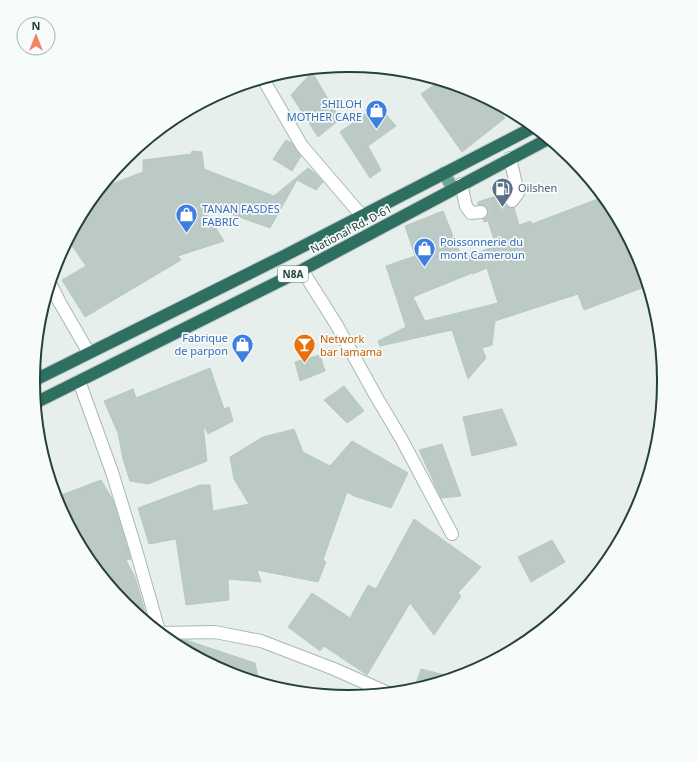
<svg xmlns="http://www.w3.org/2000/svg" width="697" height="762" viewBox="0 0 697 762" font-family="'Noto Sans',sans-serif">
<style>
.building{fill:#bbcac4;stroke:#b8c9c2;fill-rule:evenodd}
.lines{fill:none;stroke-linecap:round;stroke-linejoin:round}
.minor-tunnel{stroke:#bfccc8;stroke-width:12;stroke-dasharray:12 6;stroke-linecap:butt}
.minor-casing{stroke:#a8b8b2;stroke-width:14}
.major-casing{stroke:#c2cac8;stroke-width:14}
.highway-casing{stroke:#c2cac8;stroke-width:14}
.minor{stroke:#fff;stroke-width:12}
.major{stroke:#6aa596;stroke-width:12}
.highway{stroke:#2f6f62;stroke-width:12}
.labels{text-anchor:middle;stroke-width:3.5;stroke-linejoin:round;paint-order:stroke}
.shield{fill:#f7fbf9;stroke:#637a73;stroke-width:1}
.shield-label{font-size:10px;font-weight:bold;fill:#24423a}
.shop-label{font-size:11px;fill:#366cbe;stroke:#f7fbf9;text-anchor:end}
.service-label{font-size:11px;fill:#4e5e75;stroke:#f7fbf9;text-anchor:start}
.street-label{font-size:11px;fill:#24423a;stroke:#f7fbf9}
.food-label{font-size:11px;fill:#c56008;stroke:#f7fbf9;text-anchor:start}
.rim{fill:none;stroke:#24423a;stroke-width:2}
</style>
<rect width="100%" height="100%" fill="#e6efeb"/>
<!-- building -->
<path class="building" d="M 312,72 L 340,119 L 318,137 L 291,95 Z
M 440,81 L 469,90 L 491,101 L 505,118 L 462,152 L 421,94 Z
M 378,105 L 396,126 L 368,146 L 381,170 L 370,178 L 340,132 Z
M 286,140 L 292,143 L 301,156 L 292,171 L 273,159 Z
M 192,151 L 202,152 L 204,169 L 274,196 L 308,168 L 315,173 L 323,182 L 316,190 L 297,180 L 270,228 L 200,203 L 224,241 L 178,256 L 181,260 L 85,317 L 62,280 L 86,266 L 68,240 L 86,206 L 101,188 L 143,172 L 143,160 L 191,154 Z
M 509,192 L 505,200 L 505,204 L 508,207 L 514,208 L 519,225 L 531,221 L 532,224 L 603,197 L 611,206 L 632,245 L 647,286 L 584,310 L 578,294 L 495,321 L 492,345 L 482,348 L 486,358 L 468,379 L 452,330 L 380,346 L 378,341 L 406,327 L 386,266 L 415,256 L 405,226 L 443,211 L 462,258 L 496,246 L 488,221 L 484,222 L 483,219 L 488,215 L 487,208 L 484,205 L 478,205 L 478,202 ZM 487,268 L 498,303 L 425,321 L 413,297 L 472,273 L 473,274 Z
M 320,355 L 325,371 L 300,381 L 295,362 Z
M 210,368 L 224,409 L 229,407 L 233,421 L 208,434 L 203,424 L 207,461 L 148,484 L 130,481 L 123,459 L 118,433 L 104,401 L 133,389 L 136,398 Z
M 344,386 L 364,411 L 347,423 L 324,400 Z
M 502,409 L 517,445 L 472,456 L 463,417 Z
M 294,429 L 303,452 L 330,466 L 352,441 L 408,473 L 391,508 L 354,496 L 347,492 L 323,560 L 326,562 L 318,582 L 257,570 L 261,582 L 228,579 L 229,600 L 186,605 L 176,539 L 149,544 L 138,508 L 200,485 L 210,485 L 213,511 L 249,504 L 234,479 L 230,457 L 263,437 Z
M 442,444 L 461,496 L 441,498 L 419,450 Z
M 101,480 L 113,500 L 131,559 L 126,560 L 135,577 L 148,622 L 125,604 L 86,556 L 57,502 L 56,497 Z
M 414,519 L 481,567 L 458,593 L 461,596 L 434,635 L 410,603 L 367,675 L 324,646 L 320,651 L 288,627 L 312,593 L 350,618 L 368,585 L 376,589 Z
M 552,540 L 565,562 L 531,582 L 518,557 Z
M 177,640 L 186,640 L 255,663 L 259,682 L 228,672 L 175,645 Z
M 421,669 L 453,677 L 414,689 Z"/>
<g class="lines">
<!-- minor-tunnel -->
<path class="minor-tunnel" d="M 481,212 L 512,201"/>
<defs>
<path id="minor" d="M 263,79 L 302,146 L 362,216
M 510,158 L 518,193 L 512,201
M 461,184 L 466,206 L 471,213 L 481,212
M 302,270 L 336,324 L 377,398 L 402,440 L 452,534
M 50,283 L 60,303 L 89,353
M 79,381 L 112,472 L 136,550 L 159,631
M 160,633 L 215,632 L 261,641 L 334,669 L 388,693"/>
<path id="major" d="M 444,173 L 453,189"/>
<path id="highway" d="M 33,381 L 282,257 L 534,127
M 35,403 L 302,270 L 548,139"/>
</defs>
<!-- minor casing -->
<use href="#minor" class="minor-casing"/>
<!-- major casing -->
<use href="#major" class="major-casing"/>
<!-- highway casing -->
<use href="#highway" class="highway-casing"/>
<!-- minor -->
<use href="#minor" class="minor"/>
<!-- major -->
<use href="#major" class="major"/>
<!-- highway -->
<use href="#highway" class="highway"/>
</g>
<!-- icons -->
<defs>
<symbol id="shop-pin" viewBox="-11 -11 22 30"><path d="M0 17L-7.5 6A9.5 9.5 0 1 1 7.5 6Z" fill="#3f7fe0" stroke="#f7fbf9"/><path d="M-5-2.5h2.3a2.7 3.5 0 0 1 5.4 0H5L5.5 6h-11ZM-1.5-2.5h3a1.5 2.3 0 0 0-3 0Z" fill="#fff"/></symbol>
<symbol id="fuel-pin" viewBox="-11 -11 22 30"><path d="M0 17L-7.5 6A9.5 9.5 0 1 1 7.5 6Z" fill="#5c6f8a" stroke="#f7fbf9"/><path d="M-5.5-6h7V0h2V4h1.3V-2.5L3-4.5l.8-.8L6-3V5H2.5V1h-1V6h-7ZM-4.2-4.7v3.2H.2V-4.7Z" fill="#fff"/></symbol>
<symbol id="bar-pin" viewBox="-11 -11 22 30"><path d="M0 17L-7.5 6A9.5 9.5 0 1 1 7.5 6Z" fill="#e8710a" stroke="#f7fbf9"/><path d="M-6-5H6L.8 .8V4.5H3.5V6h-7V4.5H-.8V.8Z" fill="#fff"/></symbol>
</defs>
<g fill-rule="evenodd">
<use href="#shop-pin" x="364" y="98" width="25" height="34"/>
<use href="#fuel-pin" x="490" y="176" width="25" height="34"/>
<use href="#shop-pin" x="174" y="202" width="25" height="34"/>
<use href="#shop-pin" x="412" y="236" width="25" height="34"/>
<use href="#shop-pin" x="230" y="332" width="25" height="34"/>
<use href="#bar-pin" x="292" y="332" width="25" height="34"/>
</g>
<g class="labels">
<!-- shield labels -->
<rect class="shield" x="278" y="266" width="30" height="16" rx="3"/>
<g class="shield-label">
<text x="293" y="278">N8A</text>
</g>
<!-- shop labels -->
<g class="shop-label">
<text x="362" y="108">SHILOH<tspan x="362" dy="13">MOTHER CARE</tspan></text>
<text x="202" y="213" text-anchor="start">TANAN FASDES<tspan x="202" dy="13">FABRIC</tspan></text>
<text x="440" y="246" text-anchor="start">Poissonnerie du<tspan x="440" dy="13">mont Cameroun</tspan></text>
<text x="228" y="342">Fabrique<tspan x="228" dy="13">de parpon</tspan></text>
</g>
<!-- service labels -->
<g class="service-label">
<text x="518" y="192">Oilshen</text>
</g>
<!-- street labels -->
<g class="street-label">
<text transform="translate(351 229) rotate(-28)" y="4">National Rd. D-61</text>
</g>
<!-- food labels -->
<g class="food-label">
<text x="320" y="343">Network<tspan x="320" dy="13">bar lamama</tspan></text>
</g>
</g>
<!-- crop -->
<path d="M0 0H697V762H0ZM348 72H349A308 308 0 0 1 657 380V382A308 308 0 0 1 349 690H348A308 308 0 0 1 40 382V380A308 308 0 0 1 348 72Z" fill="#f7fbf9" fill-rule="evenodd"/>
<path class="rim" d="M348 72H349A308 308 0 0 1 657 380V382A308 308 0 0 1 349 690H348A308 308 0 0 1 40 382V380A308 308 0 0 1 348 72Z"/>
<!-- north arrow -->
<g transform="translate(36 36)"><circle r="19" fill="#f7fbf9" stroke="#a3b1ad"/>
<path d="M0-3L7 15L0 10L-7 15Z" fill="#f4845f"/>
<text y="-6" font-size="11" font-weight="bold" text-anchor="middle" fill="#24423a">N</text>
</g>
</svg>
